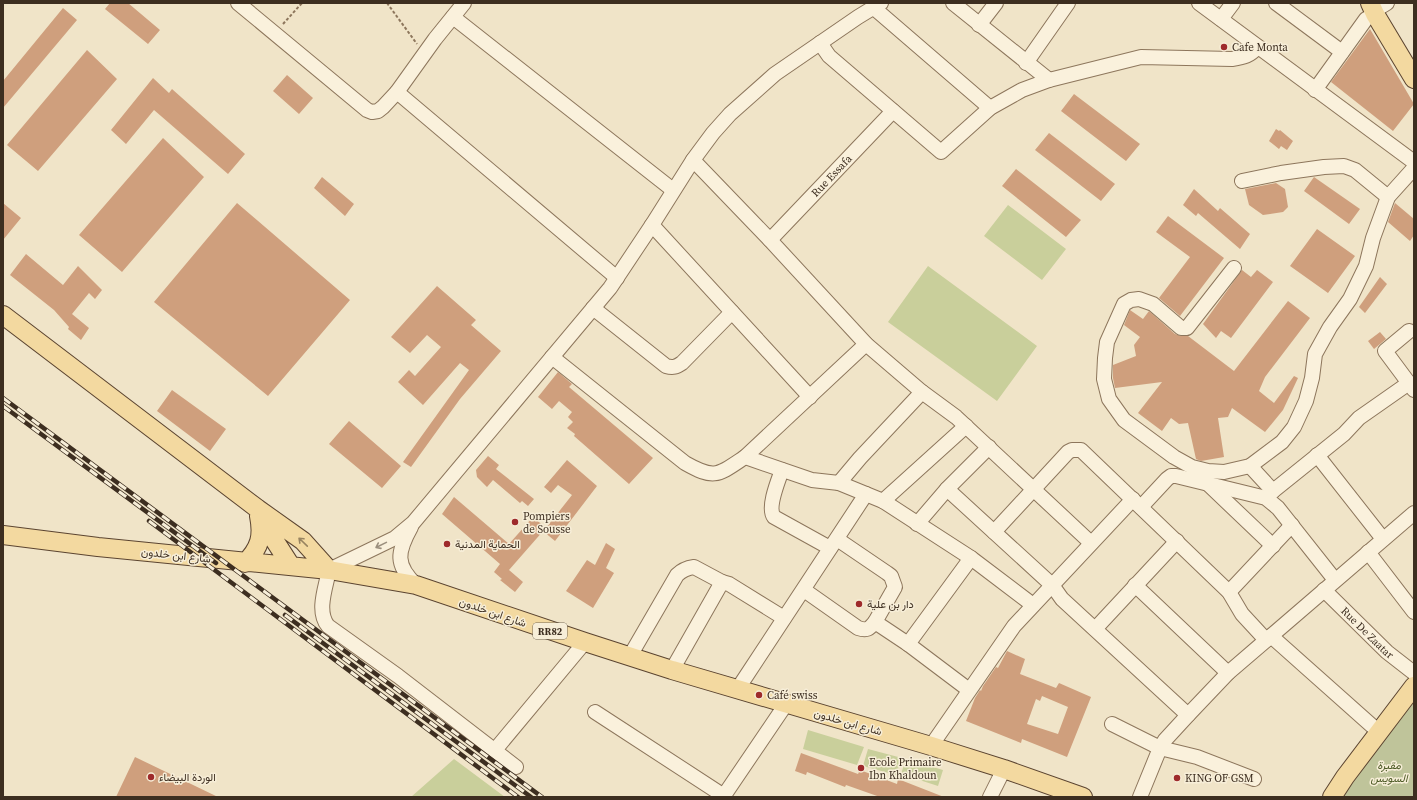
<svg xmlns="http://www.w3.org/2000/svg" width="1417" height="800" viewBox="0 0 1417 800" font-family="'Source Serif 4',Vazirmatn,serif">
<style>
.green{fill:#c9cf9b}
.cemetery{fill:#bfc49a}
.building{fill:#cf9f7d;fill-rule:evenodd}
.lines{fill:none;stroke-linecap:round;stroke-linejoin:round}
.minor-casing{stroke:#8d765c;stroke-width:16}
.major-casing{stroke:#5b4430;stroke-width:20}
.path{stroke:#8d765c;stroke-width:2;stroke-dasharray:3 2;stroke-linecap:butt}
.minor{stroke:#faf1dc;stroke-width:14}
.major{stroke:#f3d9a0;stroke-width:18}
.rail-casing{stroke:#3d2e20;stroke-width:4.5}
.rail{stroke:#f7eed8;stroke-width:3;stroke-dasharray:9;stroke-linecap:butt}
.oneway{stroke:#988460}
.oneway2{stroke:#9c907e}
.poi-dot{fill:#9e2a2b;stroke:#f7eed8;stroke-width:1.5}
.labels{text-anchor:middle;stroke-width:3;stroke-linejoin:round;paint-order:stroke}
.shield{fill:#f7eed8;stroke:#756857;stroke-width:1}
.shield-label{font-size:10px;font-weight:bold;fill:#3d2e20}
.poi-label{font-size:11px;fill:#3d2e20;stroke:#f7eed8;text-anchor:start}
.street-label{font-size:11px;fill:#3d2e20;stroke:#f7eed8}
.park-label{font-size:11px;font-style:italic;fill:#4d5a26;stroke:#f7eed8}
</style>
<rect width="100%" height="100%" fill="#f0e4c8"/>
<!-- green -->
<path class="green" d="M 1008,205 L 1066,249 L 1042,280 L 984,236 Z
M 928,266 L 1037,346 L 997,401 L 888,322 Z
M 808,730 L 864,747 L 857,765 L 803,749 Z
M 868,749 L 902,758 L 896,775 L 863,766 Z
M 454,759 L 505,797 L 411,797 Z
M 906,759 L 943,770 L 938,786 L 901,774 Z"/>
<!-- cemetery -->
<path class="cemetery" d="M 1414,697 L 1414,797 L 1339,797 Z"/>
<!-- building -->
<path class="building" d="M 110,3 L 128,3 L 160,30 L 148,44 L 105,9 Z
M 63,8 L 77,20 L 3,108 L 3,81 Z
M 1370,29 L 1414,104 L 1393,131 L 1331,82 Z
M 87,50 L 117,79 L 38,171 L 7,145 Z
M 287,75 L 313,98 L 299,114 L 273,91 Z
M 153,78 L 169,93 L 172,89 L 245,154 L 228,174 L 154,110 L 126,144 L 111,130 Z
M 1074,94 L 1140,144 L 1126,161 L 1061,111 Z
M 1276,129 L 1279,131 L 1280,130 L 1293,141 L 1287,150 L 1281,146 L 1279,149 L 1269,141 Z
M 1049,133 L 1115,184 L 1101,201 L 1035,150 Z
M 163,138 L 204,177 L 122,272 L 79,235 Z
M 1016,169 L 1081,220 L 1066,237 L 1002,186 Z
M 322,177 L 354,204 L 345,216 L 314,188 Z
M 1314,177 L 1360,209 L 1349,224 L 1304,191 Z
M 1276,183 L 1285,189 L 1288,207 L 1283,212 L 1263,215 L 1249,205 L 1245,189 Z
M 1194,189 L 1218,211 L 1220,208 L 1250,234 L 1240,249 L 1198,213 L 1196,216 L 1183,205 Z
M 3,203 L 21,218 L 3,240 Z
M 237,203 L 350,300 L 268,396 L 154,302 Z
M 1395,203 L 1414,219 L 1414,235 L 1410,241 L 1388,222 Z
M 1168,216 L 1224,258 L 1180,316 L 1159,298 L 1190,257 L 1156,232 Z
M 1317,229 L 1355,256 L 1328,293 L 1290,266 Z
M 26,254 L 63,285 L 78,266 L 102,290 L 95,299 L 89,293 L 72,314 L 89,328 L 81,340 L 68,329 L 69,327 L 54,310 L 10,275 Z
M 1242,270 L 1251,277 L 1257,270 L 1273,282 L 1231,338 L 1221,331 L 1216,338 L 1203,324 Z
M 1380,277 L 1387,284 L 1365,313 L 1359,307 Z
M 437,286 L 476,320 L 471,325 L 501,351 L 460,399 L 411,467 L 403,462 L 469,370 L 460,363 L 423,405 L 398,382 L 409,370 L 415,376 L 441,347 L 427,335 L 410,353 L 391,337 Z
M 1288,301 L 1310,318 L 1265,377 L 1259,391 L 1274,403 L 1294,376 L 1298,378 L 1283,410 L 1265,432 L 1232,408 L 1228,417 L 1218,418 L 1224,457 L 1201,461 L 1196,459 L 1188,423 L 1179,424 L 1171,418 L 1162,431 L 1138,413 L 1162,382 L 1115,388 L 1113,378 L 1113,365 L 1136,356 L 1134,345 L 1140,337 L 1124,325 L 1130,310 L 1143,319 L 1149,311 L 1175,334 L 1181,336 L 1188,336 L 1234,371 Z
M 1380,332 L 1386,339 L 1374,349 L 1368,341 Z
M 558,372 L 572,384 L 569,387 L 653,458 L 629,484 L 574,436 L 575,434 L 567,428 L 573,422 L 568,417 L 572,412 L 559,401 L 552,409 L 538,397 Z
M 172,390 L 226,429 L 210,451 L 157,411 Z
M 349,421 L 401,466 L 382,488 L 329,444 Z
M 488,456 L 499,465 L 496,469 L 534,499 L 528,506 L 522,501 L 520,503 L 493,480 L 487,487 L 477,477 L 476,470 Z
M 567,460 L 597,486 L 555,541 L 543,531 L 544,530 L 509,570 L 523,582 L 515,592 L 500,580 L 502,579 L 494,572 L 500,564 L 442,514 L 454,497 L 509,544 L 533,517 L 546,528 L 572,495 L 558,485 L 551,493 L 544,487 Z
M 606,543 L 615,549 L 606,568 L 614,573 L 593,608 L 566,591 L 587,560 L 595,565 Z
M 1007,651 L 1025,659 L 1020,674 L 1056,688 L 1059,683 L 1091,697 L 1067,757 L 1022,739 L 1021,743 L 966,721 L 975,698 L 980,690 L 981,691 L 983,686 L 996,667 L 998,668 ZM 1042,696 L 1068,707 L 1058,734 L 1027,724 L 1036,699 L 1040,701 Z
M 801,753 L 858,774 L 860,770 L 897,784 L 898,779 L 944,797 L 880,797 L 846,785 L 845,787 L 807,772 L 806,775 L 795,771 Z
M 135,757 L 218,797 L 116,797 Z"/>
<g class="lines">
<defs>
<g id="minor">
<path d="M 238,3 L 367,110 L 372,112 L 378,111 L 383,107 L 397,92 L 435,39 L 464,3"/>
<path d="M 953,3 L 1049,80"/>
<path d="M 1199,3 L 1414,162"/>
<path d="M 1276,3 L 1342,52"/>
<path d="M 874,8 L 990,108"/>
<path d="M 1374,11 L 1387,3"/>
<path d="M 453,17 L 673,190"/>
<path d="M 1221,19 L 1233,3"/>
<path d="M 979,25 L 996,3"/>
<path d="M 820,43 L 829,56 L 941,152 L 990,108 L 1022,90 L 1049,80 L 1141,57 L 1232,59 C 1245,57 1249,56 1258,47"/>
<path d="M 1026,63 L 1068,3"/>
<path d="M 1315,90 L 1366,19 L 1375,14"/>
<path d="M 397,92 L 617,278"/>
<path d="M 693,160 L 770,240 L 866,344 L 922,392"/>
<path d="M 1242,181 L 1281,173 L 1324,167 L 1344,166 L 1355,170 L 1388,197"/>
<path d="M 652,225 L 810,397"/>
<path id="s1" d="M 770,240 L 893,111"/>
<path d="M 1234,268 L 1187,328 L 1181,328 L 1153,304 L 1139,299 L 1131,300 L 1124,304 L 1107,342 L 1105,358 L 1104,379 L 1109,399 L 1124,420 L 1174,457 L 1192,467 L 1208,471 L 1224,472 L 1250,466 L 1282,442 L 1294,427 L 1306,401 L 1312,378 L 1315,354 L 1330,327 L 1350,299 L 1366,266 L 1373,238 L 1388,197 L 1414,168"/>
<path d="M 593,308 L 666,366 C 673,368 676,367 682,363 L 732,312"/>
<path d="M 1409,331 L 1385,351 L 1414,390"/>
<path d="M 552,357 L 685,463 C 715,480 718,475 745,457 L 866,344"/>
<path d="M 1317,455 L 1383,539"/>
<path d="M 745,457 L 812,480 L 839,483 L 883,501 L 971,558 L 1033,605"/>
<path d="M 1250,466 L 1273,491"/>
<path d="M 782,470 C 778,481 767,508 774,517 L 830,548"/>
<path d="M 839,483 L 860,458 L 922,392 L 956,417 L 1091,543"/>
<path d="M 1208,484 L 1273,546"/>
<path d="M 947,489 L 1052,585 L 1062,599 L 1188,715"/>
<path d="M 1266,498 L 1273,491 L 1344,434 L 1359,418 L 1409,383"/>
<path d="M 883,501 L 966,426"/>
<path d="M 1141,507 L 1167,479 L 1171,476 L 1176,476 L 1266,498 L 1278,508 L 1335,580"/>
<path d="M 917,524 L 947,489 L 989,447"/>
<path d="M 411,527 C 397,552 395,565 416,585"/>
<path d="M 994,532 L 1068,452 L 1072,450 L 1081,450 L 1229,592 L 1242,614 L 1266,640"/>
<path d="M 837,539 L 887,573 L 891,576 L 895,587 L 875,622"/>
<path d="M 1368,552 L 1414,612"/>
<path d="M 1135,585 L 1228,673"/>
<path d="M 804,590 L 858,628 C 867,631 869,629 875,622 L 908,644 L 969,690"/>
<path id="s2" d="M 1324,590 L 1387,652 L 1414,673"/>
<path d="M 1229,592 L 1292,525"/>
<path d="M 1095,629 L 1177,541"/>
<path d="M 1271,636 L 1380,733"/>
<path d="M 908,644 L 971,558"/>
<path d="M 630,656 L 677,575 C 682,570 687,568 694,567 L 722,582"/>
<path d="M 672,670 L 722,582 L 729,584 L 784,618"/>
<path d="M 737,690 L 866,494"/>
<path d="M 595,712 L 724,796"/>
<path d="M 1112,724 L 1160,748 L 1197,757 L 1254,779"/>
<path d="M 931,746 L 1014,626 L 1133,499"/>
<path d="M 495,750 L 585,642"/>
<path d="M 516,767 L 398,676 L 328,626 C 316,611 326,587 329,570 L 395,538 L 413,523 L 610,288 L 652,225 L 693,160 L 713,133 L 730,114 L 775,74 L 858,17 L 881,3"/>
<path d="M 723,797 L 786,704"/>
<path d="M 990,797 L 1004,769"/>
<path d="M 1140,797 L 1160,748 L 1165,740 L 1188,715 L 1228,673 L 1414,513"/>
</g>
<path id="major" d="M 1370,3 L 1375,14 L 1414,79
M 3,315 L 258,509 L 303,541 L 329,570
M 259,511 L 273,538 L 291,566
M 3,535 L 98,547 L 329,570 L 416,585 L 585,642 L 672,670 L 931,746 L 1004,769 L 1083,797
M 245,563 C 260,548 263,536 259,516
M 1332,797 L 1345,777 L 1414,686"/>
</defs>
<!-- minor casing -->
<use href="#minor" class="minor-casing"/>
<!-- major casing -->
<use href="#major" class="major-casing"/>
<!-- path -->
<path class="path" d="M 387,3 L 417,44
M 283,24 L 302,3"/>
<!-- minor -->
<use href="#minor" class="minor"/>
<!-- major -->
<use href="#major" class="major"/>
<defs>
<path id="rail" d="M 3,398 L 542,797
M 3,406 L 216,563
M 149,521 L 518,797
M 285,615 L 531,797"/>
</defs>
<!-- rail casing -->
<use href="#rail" class="rail-casing"/>
<!-- rail -->
<use href="#rail" class="rail"/>
</g>
<!-- one-way arrows -->
<defs><path id="oneway-shaft" d="M-6 0H5M1.5-3L5.5 0L1.5 3" fill="none" stroke-width="1.6" stroke-linecap="round" stroke-linejoin="round"/></defs>
<use class="oneway" href="#oneway-shaft" transform="translate(303 542) rotate(-136)"/>
<use class="oneway2" href="#oneway-shaft" transform="translate(381 545) rotate(154)"/>
<!-- markers -->
<g class="poi-dot">
<circle cx="1224" cy="47" r="4"/>
<circle cx="515" cy="522" r="4"/>
<circle cx="447" cy="544" r="4"/>
<circle cx="859" cy="604" r="4"/>
<circle cx="759" cy="695" r="4"/>
<circle cx="861" cy="768" r="4"/>
<circle cx="151" cy="777" r="4"/>
<circle cx="1177" cy="778" r="4"/>
</g>
<g class="labels">
<!-- shield labels -->
<rect class="shield" x="533" y="623" width="34" height="16" rx="3"/>
<g class="shield-label">
<text x="550" y="635">RR82</text>
</g>
<!-- poi labels -->
<g class="poi-label">
<text x="1232" y="51">Cafe Monta</text>
<text x="523" y="520">Pompiers<tspan x="523" dy="13">de Sousse</tspan></text>
<text x="455" y="548">الحماية المدنية</text>
<text x="867" y="608">دار بن علية</text>
<text x="767" y="699">Café swiss</text>
<text x="869" y="766">Ecole Primaire<tspan x="869" dy="13">Ibn Khaldoun</tspan></text>
<text x="159" y="781">الوردة البيضاء</text>
<text x="1185" y="782">KING OF GSM</text>
</g>
<!-- street labels -->
<g class="street-label">
<text dy="4" stroke="none"><textPath href="#s1" startOffset="89">Rue Essafa</textPath></text>
<text transform="translate(176 555) rotate(6)" y="4">شارع ابن خلدون</text>
<text transform="translate(493 612) rotate(19)" y="4">شارع ابن خلدون</text>
<text dy="4" stroke="none"><textPath href="#s2" startOffset="61">Rue De Zaatar</textPath></text>
<text transform="translate(848 722) rotate(16)" y="4">شارع ابن خلدون</text>
</g>
<!-- park labels -->
<g class="park-label">
<text x="1389" y="769">مقبرة<tspan x="1389" dy="13">السويس</tspan></text>
</g>
</g>
<!-- border -->
<rect width="1417" height="800" fill="none" stroke="#3d2e20" stroke-width="8"/>
</svg>
